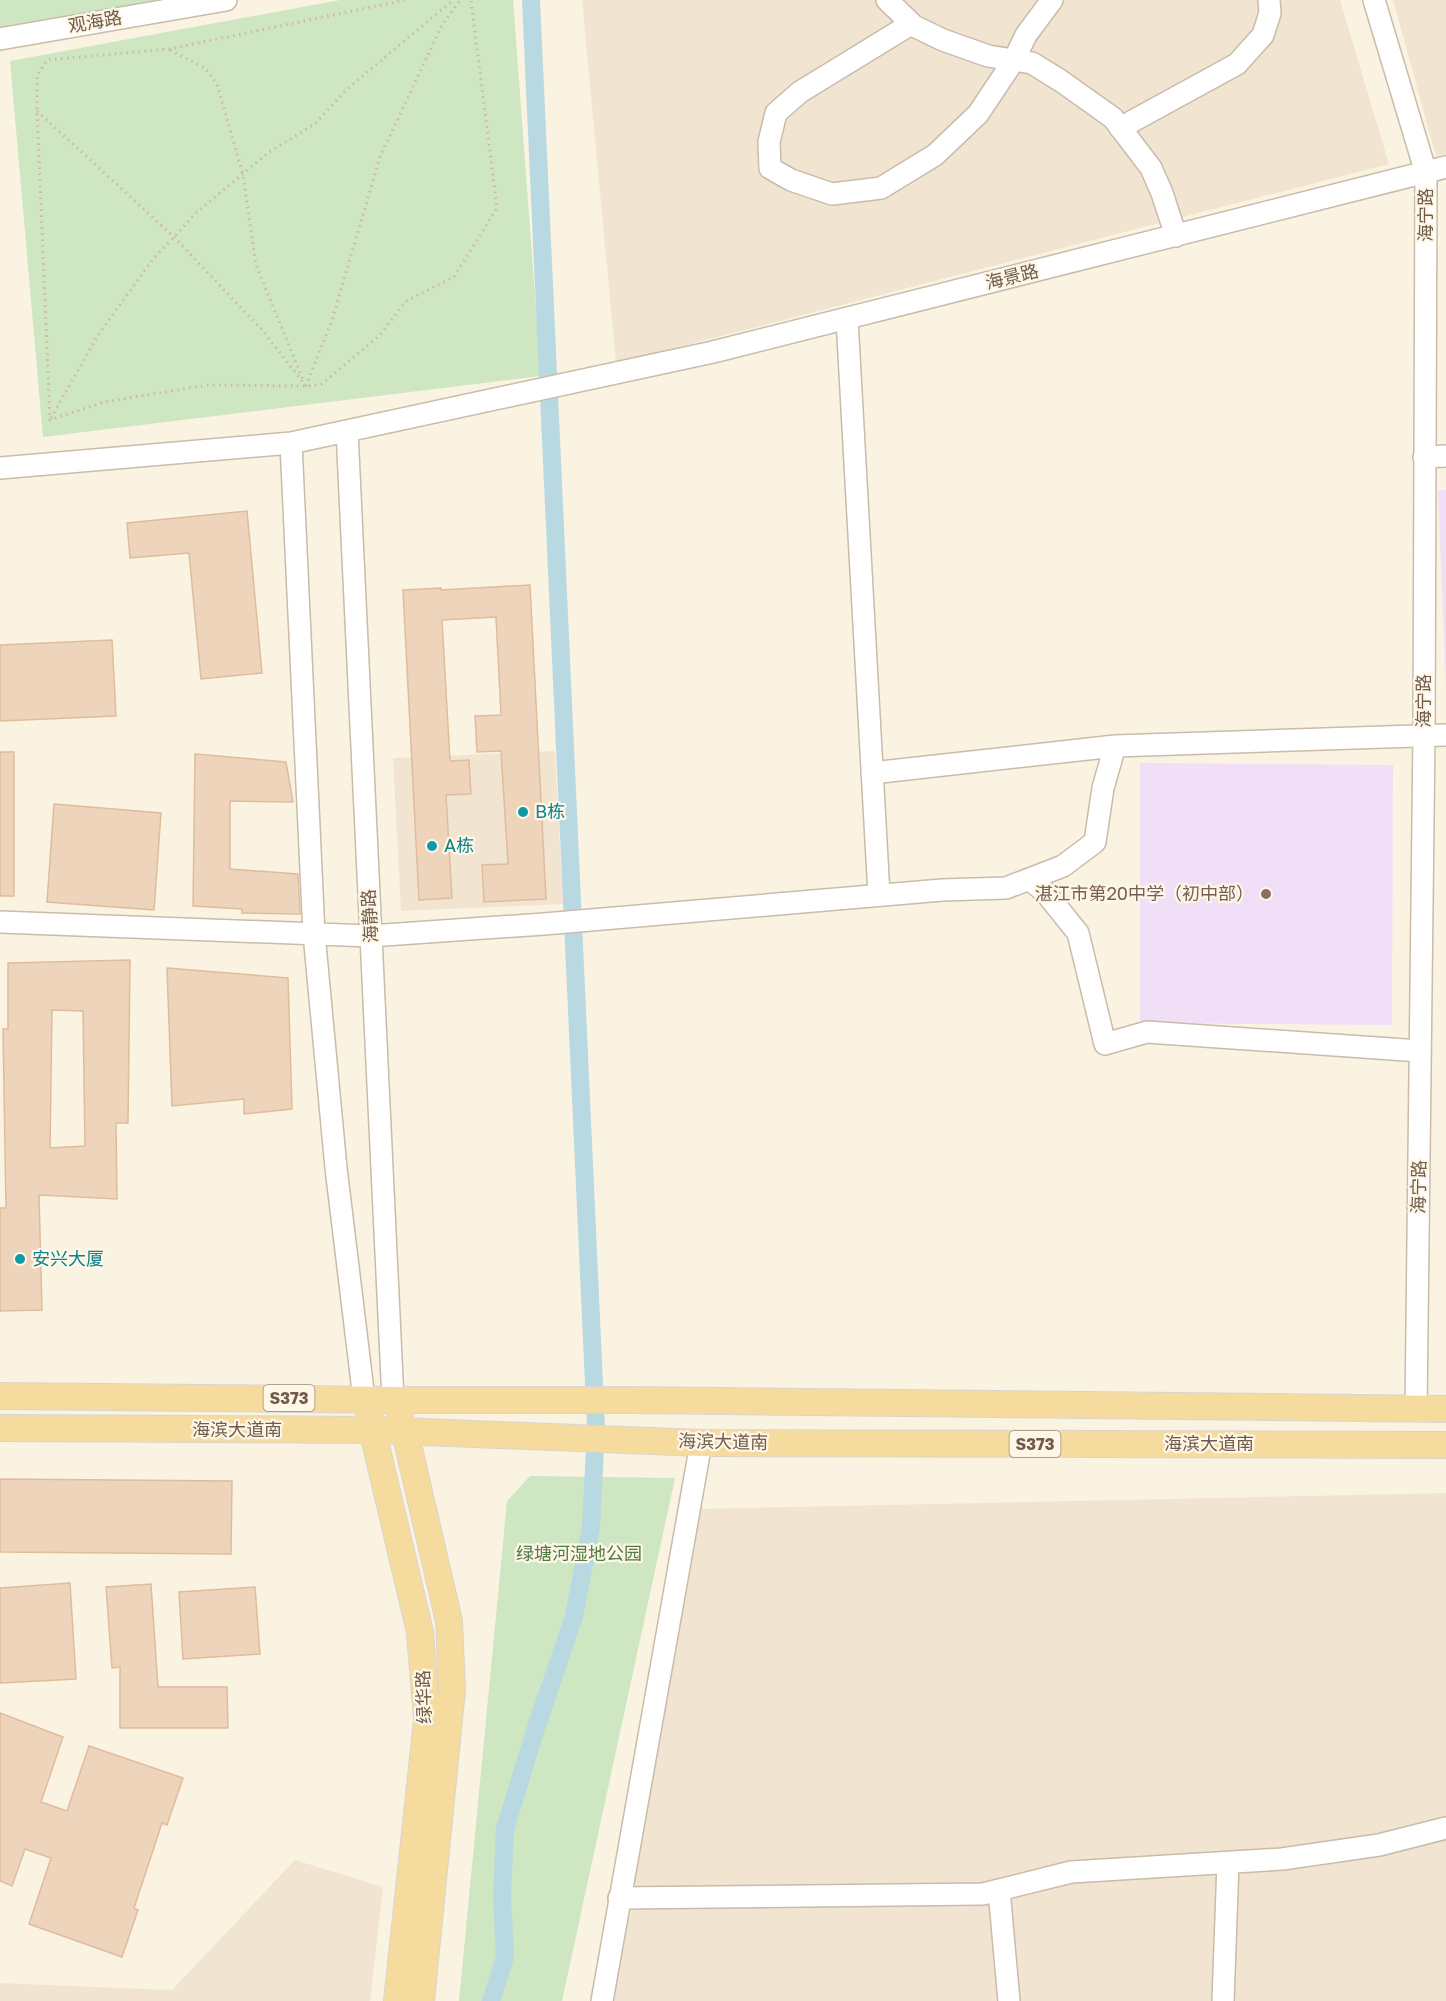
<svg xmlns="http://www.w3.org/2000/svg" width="1446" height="2001" viewBox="0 0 1446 2001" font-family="'Golos Text','Noto Sans SC',sans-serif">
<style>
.residential{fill:#f1e5d1}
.education{fill:#f0dff6}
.green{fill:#cee6c2}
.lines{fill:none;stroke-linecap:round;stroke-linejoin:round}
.canal{stroke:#b8d8e2;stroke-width:18}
.building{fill:#eed4bb;stroke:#dfbc9d;stroke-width:1.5;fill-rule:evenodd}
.minor-casing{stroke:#cabbaa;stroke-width:24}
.major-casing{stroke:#dad4d0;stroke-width:28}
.path{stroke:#d2b79f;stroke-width:3;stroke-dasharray:1.5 4.5;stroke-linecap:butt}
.minor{stroke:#fff;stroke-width:21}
.major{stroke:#f5dc9e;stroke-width:26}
.culture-dot{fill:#0f9aa8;stroke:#fef7e8;stroke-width:2}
.education-dot{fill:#8d6e63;stroke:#fef7e8;stroke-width:2}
.labels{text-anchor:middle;stroke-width:4.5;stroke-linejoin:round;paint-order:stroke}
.shield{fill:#fef7e8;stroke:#9b8a79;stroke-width:1.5}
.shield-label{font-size:16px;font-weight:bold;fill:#705b4a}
.street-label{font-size:18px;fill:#705b4a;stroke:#fef7e8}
.culture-label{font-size:18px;fill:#0d838f;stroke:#fef7e8;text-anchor:start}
.education-label{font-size:18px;fill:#785e54;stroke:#fef7e8;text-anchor:end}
.park-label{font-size:18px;fill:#527a46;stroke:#fef7e8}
</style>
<rect width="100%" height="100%" fill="#faf3e2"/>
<!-- residential -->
<path class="residential" d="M 582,0 L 1340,0 L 1389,164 L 616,363 Z
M 1393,0 L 1446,0 L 1446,154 L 1436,156 Z
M 555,751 L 563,904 L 401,911 L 393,758 Z
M 1446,1493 L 1446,2001 L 611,2001 L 696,1509 Z
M 295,1860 L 383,1887 L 370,2001 L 0,2001 L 0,1983 L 172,1990 Z"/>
<!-- education -->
<path class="education" d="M 1438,490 L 1446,490 L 1446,689 Z
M 1140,763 L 1393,765 L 1392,1025 L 1140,1023 Z"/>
<!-- green -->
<path class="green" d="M 0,0 L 159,0 L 0,30 Z
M 340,0 L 513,0 L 541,376 L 43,437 L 10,61 Z
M 530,1476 L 675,1478 L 562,2001 L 459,2001 L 507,1501 Z"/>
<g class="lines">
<!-- canal -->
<path class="canal" d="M 491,2001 L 505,1957 L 502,1897 L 505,1829 L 536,1728 L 574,1616 L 591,1527 L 596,1428 L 531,0"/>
</g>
<!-- building -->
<path class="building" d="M 247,511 L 262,673 L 201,679 L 189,553 L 130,558 L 127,523 Z
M 530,585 L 546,899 L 484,902 L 482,865 L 508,864 L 501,751 L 477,752 L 475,716 L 501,715 L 496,617 L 442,620 L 450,761 L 469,760 L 471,794 L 446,795 L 452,898 L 419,900 L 403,590 L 441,588 L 441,590 Z
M 112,640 L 116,716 L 0,721 L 0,645 Z
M 0,752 L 14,752 L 14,896 L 0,896 Z
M 195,754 L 286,762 L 293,802 L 230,801 L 230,869 L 298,874 L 300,914 L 242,913 L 242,909 L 193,906 Z
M 54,804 L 161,813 L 154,910 L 47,902 Z
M 130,960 L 128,1123 L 116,1123 L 117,1199 L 39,1195 L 42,1310 L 0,1311 L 0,1208 L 6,1208 L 3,1029 L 8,1029 L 8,963 ZM 52,1010 L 83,1011 L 85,1146 L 50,1148 Z
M 167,968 L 288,978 L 292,1109 L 244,1114 L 244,1099 L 172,1106 Z
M 0,1479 L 232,1481 L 231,1554 L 0,1552 Z
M 70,1583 L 76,1679 L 0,1683 L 0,1588 Z
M 151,1584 L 158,1687 L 227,1687 L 228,1728 L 120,1728 L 120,1667 L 112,1668 L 106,1587 Z
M 255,1587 L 260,1654 L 183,1659 L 179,1592 Z
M 0,1713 L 63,1737 L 41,1802 L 67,1811 L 89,1746 L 183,1778 L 167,1825 L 162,1823 L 134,1908 L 138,1910 L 122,1957 L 29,1924 L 51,1858 L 25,1849 L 12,1886 L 0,1881 Z"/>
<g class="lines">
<defs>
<path id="minor" d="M 887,0 L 914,26 L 943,40 L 988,56 L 1032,63 L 1061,81 L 1113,118 L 1151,168 L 1162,193 L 1176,236
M 1374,0 L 1426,173 L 1424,735 L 1416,1410
M 911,24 L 800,92 L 776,113 L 769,142 L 770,168 L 791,180 L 832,194 L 881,188 L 935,155 L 978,114 L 1014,60 L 1026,35 L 1052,0
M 0,39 L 226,0
M 1120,128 L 1237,64 L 1263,35 L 1270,13 L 1269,0
M 847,319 L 879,895
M 347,431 L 393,1400
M 291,443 L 314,934 L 336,1168 L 364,1399
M 1424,457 L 1446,456
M 0,468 L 291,443 L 713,352 L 1446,167
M 872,773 L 1115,746 L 1446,735
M 1029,879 L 1045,892 L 1078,933 L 1105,1044 L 1147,1032 L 1420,1051
M 0,922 L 370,936 L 544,924 L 942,890 L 1006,888 L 1063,866 L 1095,842 L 1103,788 L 1115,746
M 999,1890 L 1009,2001
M 619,1898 L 983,1894 L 1071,1872 L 1282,1859 L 1379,1845 L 1446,1828
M 602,2001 L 701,1443
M 1223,2001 L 1228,1863"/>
<path id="major" d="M 0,1396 L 393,1400 L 631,1400 L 1446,1409
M 369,1416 L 420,1632 L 427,1720 L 397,2001
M 400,1418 L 405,1432 L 449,1621 L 452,1689 L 421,2001
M 0,1428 L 374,1430 L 701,1443 L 1446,1445"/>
</defs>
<!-- minor casing -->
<use href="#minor" class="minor-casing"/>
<!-- major casing -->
<use href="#major" class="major-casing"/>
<!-- path -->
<path class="path" d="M 405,0 L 169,49 L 47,60 L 37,75 L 37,110 L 50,420 L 104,402 L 208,385 L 306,386 L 322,384 L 380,335 L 406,301 L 454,277 L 497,208 L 471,0
M 170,50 L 205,68 L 217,84 L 243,175 L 256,265 L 304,382
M 37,111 L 174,237 L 262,330 L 306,386
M 306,386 L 332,320 L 380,157 L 441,27 L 460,0
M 51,418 L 98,335 L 153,259 L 174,237 L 196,213 L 269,152 L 315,124 L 346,90 L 453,0"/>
<!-- minor -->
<use href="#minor" class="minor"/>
<!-- major -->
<use href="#major" class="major"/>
</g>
<!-- markers -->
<g class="culture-dot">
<circle cx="523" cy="812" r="6"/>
<circle cx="432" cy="846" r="6"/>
<circle cx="20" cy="1259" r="6"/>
</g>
<circle class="education-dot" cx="1266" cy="894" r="6"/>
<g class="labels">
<!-- shield labels -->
<g class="shield">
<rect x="263.5" y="1385" width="51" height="26" rx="4.5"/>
<rect x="1009.5" y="1431" width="51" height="26" rx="4.5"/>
</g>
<g class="shield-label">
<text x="289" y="1404">S373</text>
<text x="1035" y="1450">S373</text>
</g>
<!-- street labels -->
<g class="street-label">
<text transform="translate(95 22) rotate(-10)" y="6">观海路</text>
<text transform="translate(1426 215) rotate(-90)" y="6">海宁路</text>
<text transform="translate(1012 277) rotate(-14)" y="6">海景路</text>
<text transform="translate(1424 701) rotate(-90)" y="6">海宁路</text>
<text transform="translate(370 916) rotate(-93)" y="6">海静路</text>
<text transform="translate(1419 1187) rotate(-89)" y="6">海宁路</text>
<text x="237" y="1436">海滨大道南</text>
<text transform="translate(723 1442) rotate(1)" y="6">海滨大道南</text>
<text x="1209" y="1450">海滨大道南</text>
<text transform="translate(424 1697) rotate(-92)" y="6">绿华路</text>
</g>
<!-- culture labels -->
<g class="culture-label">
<text x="535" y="818">B栋</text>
<text x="444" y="852">A栋</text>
<text x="32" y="1265">安兴大厦</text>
</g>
<!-- education labels -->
<g class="education-label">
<text x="1254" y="900">湛江市第20中学（初中部）</text>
</g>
<!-- park labels -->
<g class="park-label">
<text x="579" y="1560">绿塘河湿地公园</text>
</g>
</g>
</svg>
